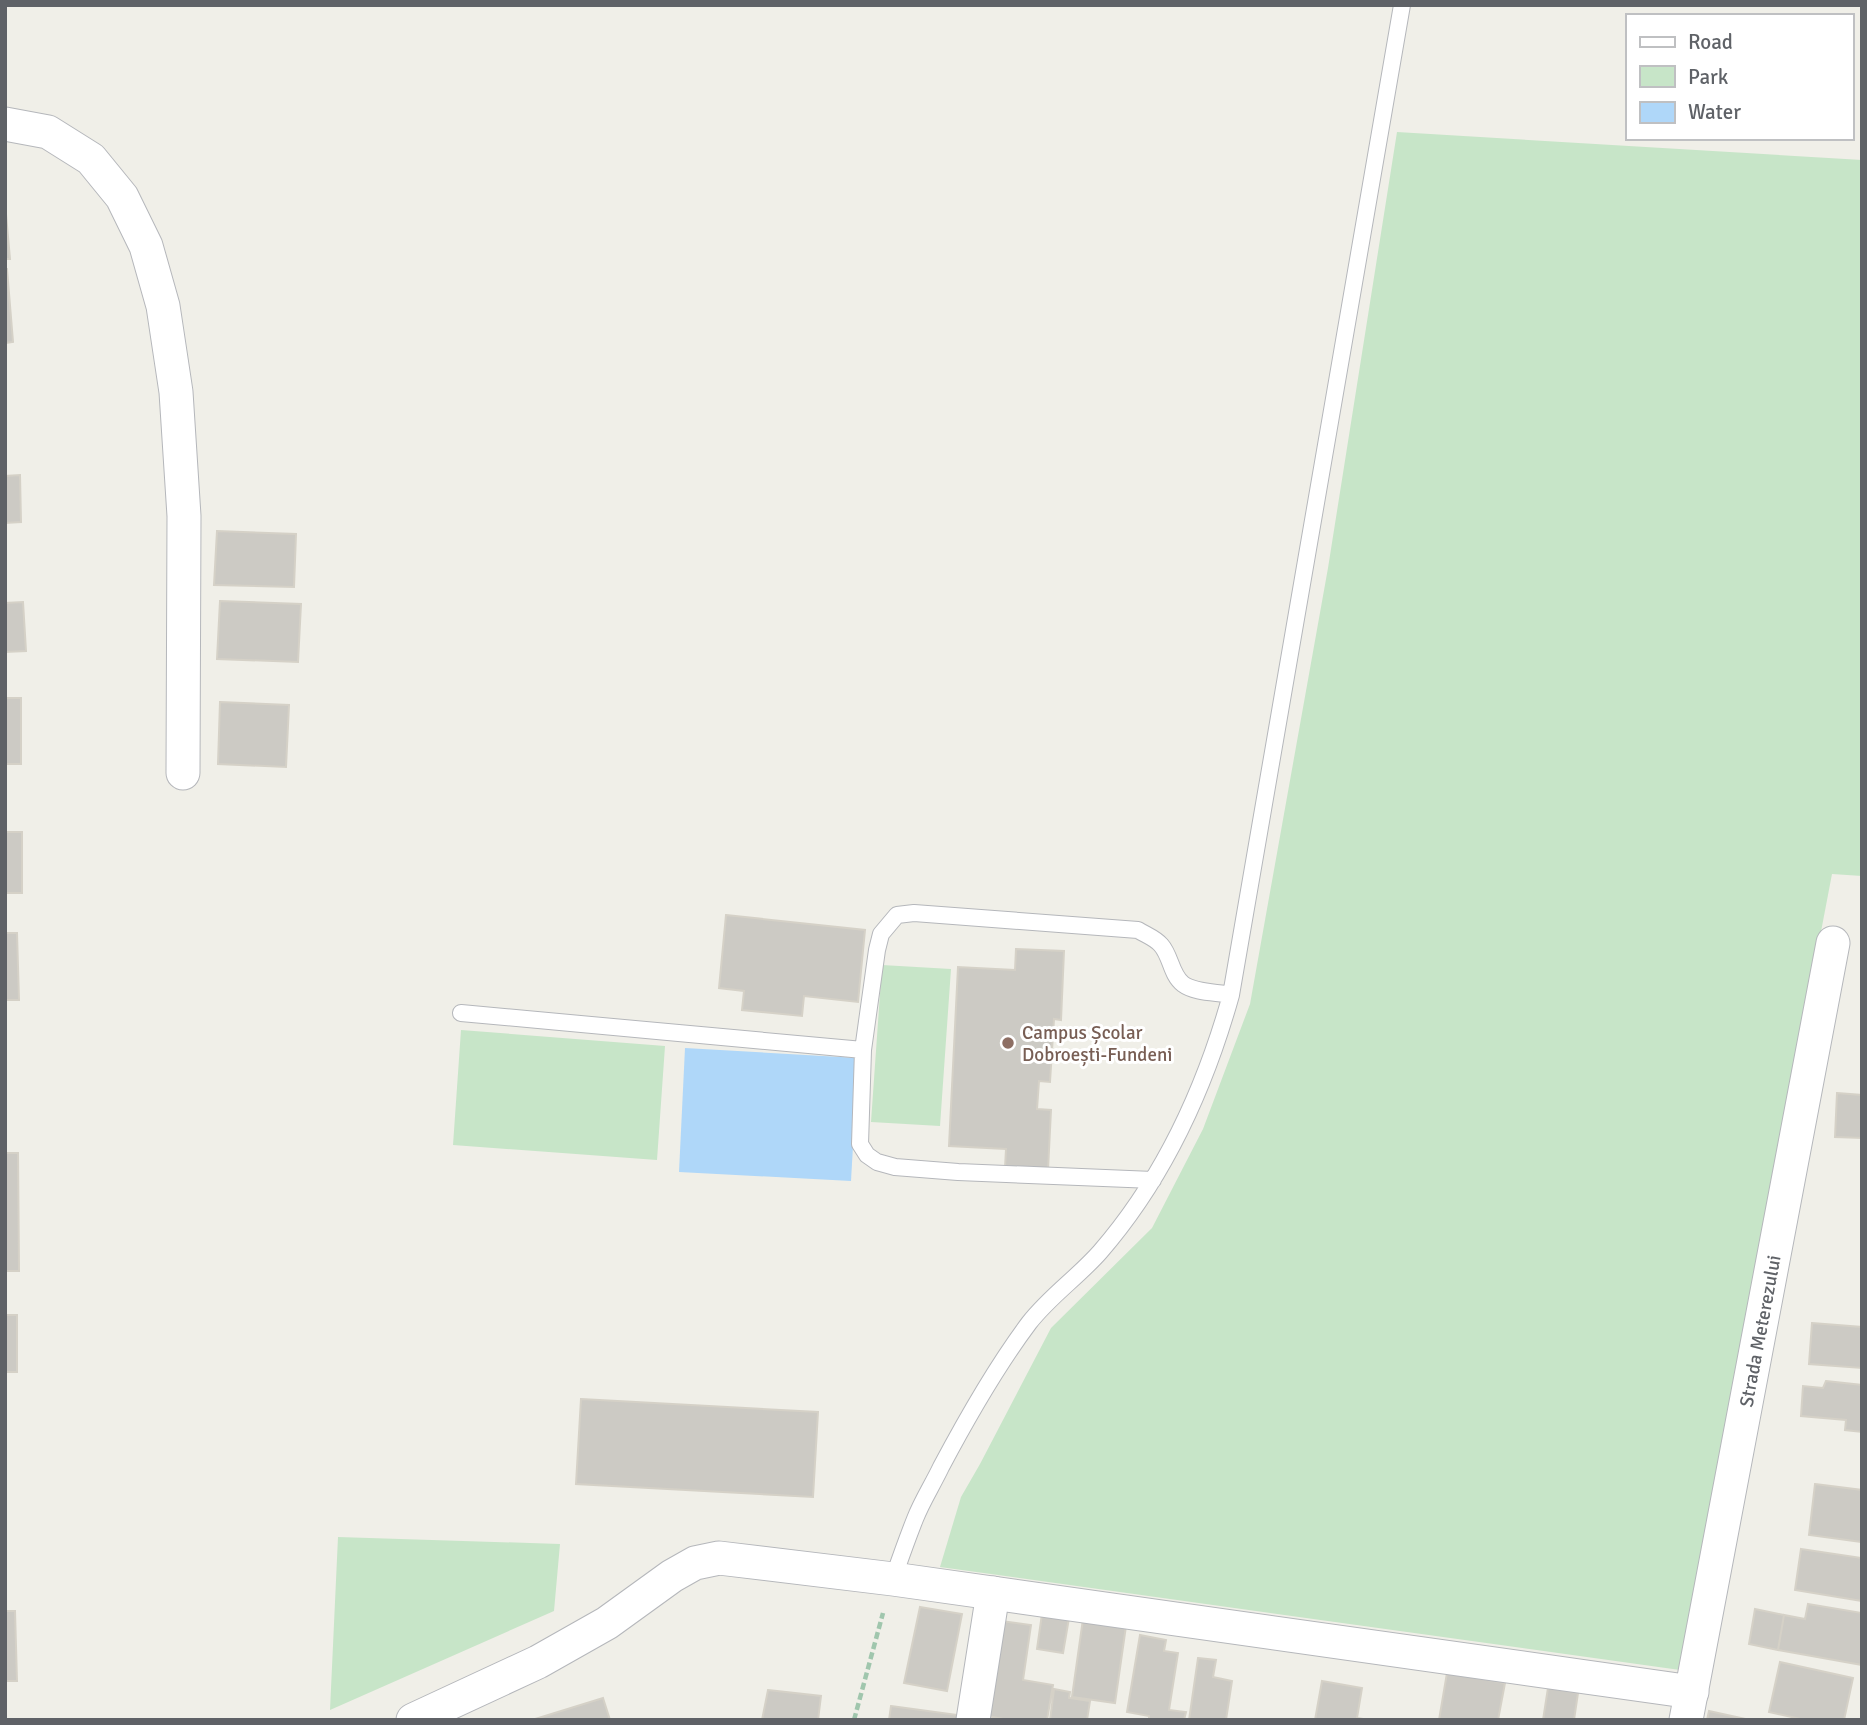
<svg xmlns="http://www.w3.org/2000/svg" width="1867" height="1725" viewBox="0 0 1867 1725" font-family="Signika,sans-serif">
<style>
.green{fill:#c7e5c8}
.water{fill:#afd7f9}
.building{fill:#cccac4;stroke:#d5d1c7;stroke-width:2}
.lines{fill:none;stroke-linecap:round;stroke-linejoin:round}
.lane-casing{stroke:#b5b7bb;stroke-width:18}
.street-casing{stroke:#b5b7bb;stroke-width:35}
.path{stroke:#a0c6ad;stroke-width:4.5;stroke-dasharray:7 3.5;stroke-linecap:butt}
.lane{stroke:#fff;stroke-width:16}
.street{stroke:#fff;stroke-width:33}
.education-dot{fill:#8d6e63;stroke:#fff;stroke-width:2.5}
.labels{text-anchor:middle;stroke-width:6;stroke-linejoin:round;paint-order:stroke}
.education-label{font-size:19px;fill:#785e54;stroke:#fff;text-anchor:start}
.street-label{font-size:19px;fill:#5f6267;stroke:#fff}
</style>
<rect width="100%" height="100%" fill="#f0efe8"/>
<!-- green -->
<path class="green" d="M 1397,132 L 1862,160 L 1862,876 L 1832,874 L 1680,1670 L 940,1567 L 961,1497 L 980,1464 L 1051,1328 L 1152,1228 L 1203,1129 L 1250,1004 L 1328,568 Z
M 882,965 L 951,969 L 940,1126 L 871,1122 Z
M 461,1030 L 665,1046 L 657,1160 L 453,1145 Z
M 338,1537 L 560,1544 L 554,1611 L 330,1710 Z"/>
<!-- water -->
<path class="water" d="M 685,1048 L 858,1058 L 851,1181 L 679,1172 Z"/>
<!-- building -->
<path class="building" d="M 5,203 L 10,259 L 5,259 Z
M 5,269 L 7,269 L 13,342 L 5,343 Z
M 20,475 L 21,522 L 5,523 L 5,476 Z
M 217,531 L 296,534 L 294,587 L 214,585 Z
M 220,601 L 301,604 L 298,662 L 217,659 Z
M 23,602 L 26,651 L 5,652 L 5,603 Z
M 5,698 L 21,698 L 21,764 L 5,764 Z
M 220,702 L 289,705 L 286,767 L 218,764 Z
M 5,832 L 22,832 L 22,893 L 5,893 Z
M 726,915 L 865,930 L 858,1002 L 804,996 L 802,1016 L 742,1010 L 744,991 L 719,988 Z
M 5,933 L 17,933 L 19,1000 L 5,1000 Z
M 1016,949 L 1064,951 L 1061,1020 L 1054,1019 L 1050,1082 L 1039,1081 L 1037,1109 L 1051,1110 L 1048,1170 L 1005,1168 L 1006,1149 L 949,1146 L 958,967 L 1015,970 Z
M 1837,1093 L 1862,1095 L 1862,1138 L 1835,1137 Z
M 5,1153 L 18,1153 L 19,1271 L 5,1271 Z
M 5,1315 L 17,1315 L 17,1372 L 5,1372 Z
M 1812,1323 L 1862,1327 L 1862,1368 L 1809,1364 Z
M 1826,1381 L 1862,1385 L 1862,1432 L 1845,1430 L 1846,1420 L 1801,1416 L 1803,1386 L 1823,1388 Z
M 581,1399 L 818,1412 L 813,1497 L 576,1484 Z
M 1815,1484 L 1862,1490 L 1862,1542 L 1809,1535 Z
M 1801,1549 L 1862,1558 L 1862,1601 L 1795,1590 Z
M 1808,1604 L 1862,1613 L 1862,1665 L 1778,1650 L 1784,1615 L 1805,1619 Z
M 920,1607 L 962,1614 L 947,1691 L 904,1683 Z
M 1755,1609 L 1784,1615 L 1778,1650 L 1749,1644 Z
M 5,1611 L 15,1611 L 17,1681 L 5,1681 Z
M 1042,1614 L 1069,1618 L 1063,1653 L 1037,1649 Z
M 1083,1619 L 1126,1626 L 1115,1703 L 1072,1697 Z
M 1001,1621 L 1031,1625 L 1023,1680 L 1053,1685 L 1047,1720 L 1009,1720 L 987,1716 Z
M 1140,1635 L 1166,1640 L 1164,1651 L 1178,1653 L 1169,1710 L 1186,1712 L 1184,1720 L 1149,1720 L 1149,1716 L 1127,1712 Z
M 1198,1658 L 1216,1660 L 1213,1677 L 1232,1681 L 1226,1720 L 1189,1720 Z
M 1780,1662 L 1853,1678 L 1844,1720 L 1805,1720 L 1769,1712 Z
M 1447,1673 L 1505,1683 L 1498,1720 L 1439,1720 Z
M 1322,1681 L 1362,1688 L 1357,1718 L 1369,1720 L 1315,1720 Z
M 1548,1688 L 1578,1693 L 1574,1720 L 1543,1720 Z
M 1054,1689 L 1070,1692 L 1069,1698 L 1090,1701 L 1087,1720 L 1050,1720 Z
M 768,1690 L 821,1696 L 818,1720 L 762,1720 Z
M 603,1698 L 610,1720 L 532,1720 Z
M 891,1706 L 958,1715 L 958,1720 L 889,1720 Z
M 1709,1711 L 1750,1720 L 1707,1720 Z"/>
<g class="lines">
<defs>
<path id="lane" d="M 461,1013 L 863,1050
M 1153,1180 L 958,1172 L 895,1167 L 877,1162 L 867,1155 L 860,1144 L 863,1050 L 877,950 L 881,934 L 897,915 L 914,913 L 1138,930 C 1146,935 1155,938 1161,945 C 1171,956 1171,975 1183,984 C 1195,993 1217,992 1231,995
M 893,1579 C 900,1559 907,1539 915,1519 C 922,1501 933,1484 941,1467 C 967,1418 996,1367 1029,1323 C 1050,1296 1078,1277 1100,1252 C 1165,1177 1205,1088 1231,995 L 1402,5"/>
<g id="street">
<path d="M 5,124 L 48,132 L 91,159 L 122,197 L 146,246 L 163,306 L 176,392 L 184,516 L 183,773"/>
<path d="M 413,1720 L 538,1662 L 607,1623 L 672,1576 L 695,1563 L 719,1558 L 893,1579 L 1692,1692"/>
<path d="M 973,1720 L 993,1593"/>
<path id="s1" d="M 1686,1720 L 1833,943"/>
</g>
</defs>
<!-- lane casing -->
<use href="#lane" class="lane-casing"/>
<!-- street casing -->
<use href="#street" class="street-casing"/>
<!-- path -->
<path class="path" d="M 854,1720 L 883,1613"/>
<!-- lane -->
<use href="#lane" class="lane"/>
<!-- street -->
<use href="#street" class="street"/>
</g>
<!-- markers -->
<circle class="education-dot" cx="1008" cy="1043" r="7"/>
<g class="labels">
<!-- education labels -->
<g class="education-label">
<text x="1022" y="1039">Campus Școlar<tspan x="1022" dy="22">Dobroești-Fundeni</tspan></text>
</g>
<!-- street labels -->
<g class="street-label">
<text dy="7" stroke="none"><textPath href="#s1" startOffset="396">Strada Meterezului</textPath></text>
</g>
</g>
<!-- border -->
<rect width="1867" height="1725" fill="none" stroke="#5f6267" stroke-width="14"/>
<!-- legend -->
<rect x="1626" y="14" width="228" height="126" fill="#ffffff" stroke="#bfc0c2" stroke-width="2"/>
<rect x="1640" y="37" width="35" height="10" fill="#ffffff" stroke="#bfc0c2" stroke-width="2"/>
<text x="1688" y="49" font-size="21" fill="#5f6267">Road</text>
<rect x="1640" y="66" width="35" height="21" fill="#c7e5c8" stroke="#bfc0c2" stroke-width="2"/>
<text x="1688" y="84" font-size="21" fill="#5f6267">Park</text>
<rect x="1640" y="102" width="35" height="21" fill="#afd7f9" stroke="#bfc0c2" stroke-width="2"/>
<text x="1688" y="119" font-size="21" fill="#5f6267">Water</text>
</svg>
